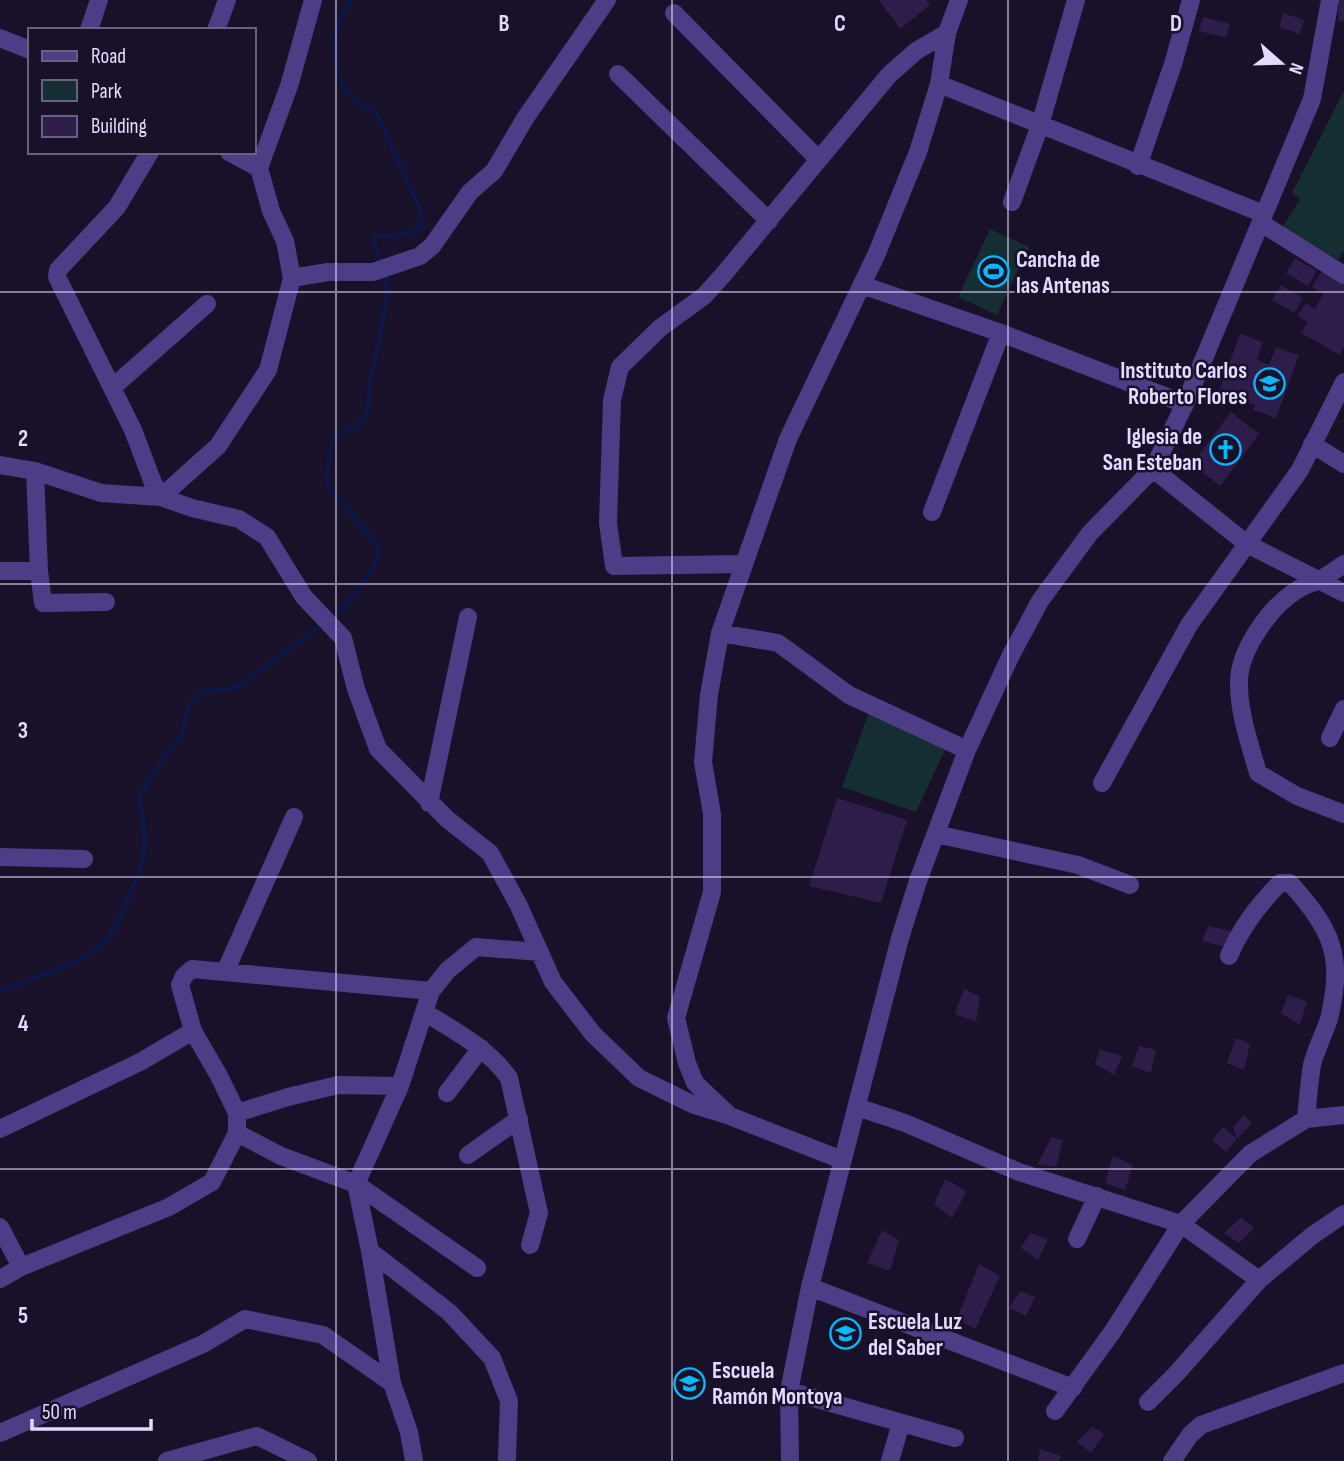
<svg xmlns="http://www.w3.org/2000/svg" width="1344" height="1461" viewBox="0 0 1344 1461" font-family="'Sofia Sans Condensed',sans-serif">
<style>
.green{fill:#142e33}
.lines{fill:none;stroke-linecap:round;stroke-linejoin:round}
.stream{stroke:#0c1647;stroke-width:4.5}
.building{fill:#2e1d4a}
.minor{stroke:#4d3d87;stroke-width:18}
.grid{fill:none;stroke:#e4d9fe;stroke-width:2;stroke-opacity:0.55}
.labels{text-anchor:middle;stroke-width:5;stroke-linejoin:round;paint-order:stroke}
.poi-label{font-size:23px;font-weight:bold;fill:#e4d9fe;stroke:#191129;text-anchor:start}
.grid-label{font-size:23px;text-anchor:middle;font-weight:bold;fill:#e4d9fe;stroke:#191129;stroke-width:5;stroke-linejoin:round;paint-order:stroke}
</style>
<rect width="100%" height="100%" fill="#191129"/>
<!-- green -->
<path class="green" d="M 1344,91 L 1344,250 L 1338,260 L 1283,227 L 1300,199 L 1292,193 Z
M 990,229 L 1029,247 L 997,315 L 958,297 Z
M 870,709 L 948,744 L 916,812 L 842,787 Z"/>
<g class="lines">
<!-- stream -->
<path class="stream" d="M 351,0 C 332,24 328,69 349,94 C 356,103 366,109 376,113 L 417,202 L 422,217 L 419,230 L 395,236 L 375,236 L 374,241 L 381,263
M 330,618 L 342,609 L 370,573 L 378,558 L 378,549 L 373,539 L 330,490 L 327,478 L 332,439 L 357,426 L 368,410 L 369,389 L 388,295 L 383,271
M 0,990 C 26,982 78,964 99,947 C 115,935 142,871 144,851 C 146,832 142,815 139,797 L 160,763 L 182,734 L 188,706 L 201,691 L 227,690 L 239,686 L 323,624"/>
</g>
<!-- building -->
<path class="building" d="M 879,0 L 926,0 L 930,5 L 900,29 Z
M 1339,0 L 1344,0 L 1344,21 L 1338,21 Z
M 1283,13 L 1304,20 L 1300,34 L 1279,27 Z
M 1203,17 L 1230,24 L 1226,38 L 1199,31 Z
M 1295,258 L 1317,271 L 1308,286 L 1286,273 Z
M 1321,272 L 1344,283 L 1344,347 L 1340,355 L 1301,333 L 1308,322 L 1297,316 L 1306,303 L 1315,309 L 1323,294 L 1312,287 Z
M 1281,285 L 1303,298 L 1294,313 L 1272,300 Z
M 1240,334 L 1263,342 L 1257,360 L 1269,365 L 1276,347 L 1299,355 L 1276,418 L 1253,410 L 1255,405 L 1242,399 L 1240,405 L 1217,397 Z
M 1231,412 L 1259,434 L 1220,486 L 1192,464 Z
M 837,798 L 907,820 L 881,903 L 809,886 Z
M 1208,926 L 1232,931 L 1226,947 L 1202,941 Z
M 964,989 L 980,996 L 976,1022 L 955,1014 Z
M 1288,995 L 1307,1002 L 1300,1025 L 1281,1013 Z
M 1236,1038 L 1250,1044 L 1244,1070 L 1227,1063 Z
M 1139,1046 L 1156,1050 L 1151,1073 L 1132,1066 Z
M 1100,1049 L 1122,1056 L 1114,1075 L 1095,1064 Z
M 1244,1115 L 1252,1123 L 1237,1139 L 1233,1127 Z
M 1223,1127 L 1237,1139 L 1226,1152 L 1212,1140 Z
M 1051,1137 L 1063,1140 L 1056,1167 L 1038,1164 Z
M 1113,1156 L 1133,1165 L 1125,1190 L 1105,1183 Z
M 945,1179 L 967,1191 L 952,1218 L 934,1204 Z
M 1241,1217 L 1254,1228 L 1239,1243 L 1224,1233 Z
M 882,1230 L 899,1240 L 890,1271 L 867,1263 Z
M 1030,1233 L 1048,1239 L 1038,1260 L 1021,1248 Z
M 979,1264 L 1000,1276 L 975,1329 L 957,1319 Z
M 1020,1291 L 1035,1297 L 1026,1316 L 1009,1308 Z
M 1092,1427 L 1104,1434 L 1091,1453 L 1077,1442 Z
M 1040,1449 L 1061,1456 L 1059,1461 L 1038,1461 Z"/>
<g class="lines">
<!-- minor -->
<path class="minor" d="M 674,13 L 818,159
M 89,30 L 99,0
M 216,30 L 227,0
M 0,38 L 30,50
M 618,74 L 769,221
M 939,84 L 1264,214
M 150,152 L 117,207 L 58,270 L 57,277 L 133,430 L 153,483 L 161,497
M 1138,166 L 1173,64 L 1191,0
M 259,168 L 289,86 L 313,0
M 1012,202 L 1040,125 L 1076,0
M 1261,223 L 1344,275
M 292,278 L 328,272 L 373,272 L 420,256 L 432,246 L 470,192 L 494,171 L 526,117 L 607,0
M 862,285 L 1001,333 L 1185,404
M 113,387 L 207,304
M 1312,444 L 1344,464
M 0,465 L 35,471 L 101,493 L 161,497 L 192,508 L 239,519 L 267,537 L 304,597 L 343,638 L 356,689 L 378,749 L 447,819 L 490,853 L 518,904 L 553,982 L 593,1034 L 639,1078 L 694,1105 L 730,1116 L 842,1160
M 1153,469 L 1247,544 L 1344,593
M 35,471 L 39,571
M 161,497 L 218,446 L 268,370 L 292,278 L 285,241 L 271,211 L 259,168 L 229,152
M 932,512 L 1001,333
M 743,564 L 614,566 L 608,523 L 612,400 L 620,367 L 660,328 L 704,296 L 723,275 L 889,75 L 916,51 L 947,33
M 1344,564 C 1335,570 1326,577 1317,581 C 1310,584 1303,586 1297,590 C 1270,607 1238,651 1239,684 C 1239,714 1250,745 1258,773 L 1297,796 L 1344,814
M 0,571 L 39,571 L 43,603 L 106,602
M 720,633 L 778,643 L 849,695 L 967,750
M 1330,738 L 1344,709
M 1102,783 L 1189,625 L 1300,470 L 1344,382
M 429,803 L 468,617
M 936,834 L 1078,865 L 1130,885
M 0,857 L 84,859
M 1229,956 C 1241,927 1258,905 1280,883 L 1290,883 C 1332,930 1344,955 1329,1019 C 1324,1034 1316,1049 1312,1065 C 1309,1082 1308,1101 1306,1119
M 225,972 L 294,817
M 424,1012 C 455,1031 488,1048 509,1078 L 539,1213 L 530,1245
M 447,1093 L 481,1048
M 857,1107 L 905,1123 L 1019,1172 L 1181,1224 L 1259,1280
M 237,1113 L 288,1097 L 338,1085 L 400,1086
M 730,1116 L 695,1083 L 687,1063 L 676,1018 L 712,892 L 712,814 L 703,762 L 709,695 L 720,633 L 788,439 L 877,253 L 918,152 L 939,84 L 947,33 L 959,0
M 0,1129 L 140,1062 L 193,1031
M 237,1133 L 281,1156 L 356,1184 L 477,1268
M 468,1155 L 519,1119
M 0,1227 L 21,1267
M 1077,1239 L 1097,1196
M 370,1251 L 449,1312 L 492,1358 L 509,1401 L 507,1458
M 0,1279 L 21,1267 L 169,1207 L 212,1182 L 237,1133 L 237,1113 L 218,1074 L 193,1031 L 180,985 L 184,976 L 192,969 L 431,991
M 810,1287 L 1073,1388
M 392,1383 L 370,1251 L 356,1184 L 400,1086 L 431,991 L 448,970 L 476,947 L 540,952
M 789,1391 L 955,1438
M 1148,1402 L 1176,1374 L 1259,1280 L 1313,1235 L 1344,1214
M 1055,1411 L 1113,1331 L 1181,1224 L 1250,1154 L 1306,1119 L 1344,1115
M 0,1433 L 203,1344 L 245,1319 L 323,1335 L 392,1383 L 409,1432 L 414,1461
M 167,1461 L 257,1436 L 308,1461
M 790,1461 L 789,1391 L 810,1287 L 900,938 L 918,881 L 967,750 L 1011,655 L 1040,601 L 1090,533 L 1153,469 L 1185,404 L 1312,99 L 1330,0
M 890,1461 L 901,1423
M 1172,1461 L 1190,1435 L 1201,1425 L 1344,1373"/>
</g>
<!-- grid -->
<path class="grid" d="M 336,0 L 336,1461M 672,0 L 672,1461M 1008,0 L 1008,1461M 0,292 L 1344,292M 0,584 L 1344,584M 0,877 L 1344,877M 0,1169 L 1344,1169"/>
<!-- icons -->
<defs>
<symbol id="stadium-ring" viewBox="-11 -11 22 22"><circle r="9.5" fill="#191129" stroke="#09b7fb" stroke-width="1.5"/><path d="M0-5a6.5 5 0 1 0 0 10a6.5 5 0 1 0 0-10ZM-3.5-1.8h7v3.6h-7Z" fill="#09b7fb"/></symbol>
<symbol id="school-ring" viewBox="-11 -11 22 22"><circle r="9.5" fill="#191129" stroke="#09b7fb" stroke-width="1.5"/><path d="M0-5L7-2L0 1L-7-2ZM-4 1L0 2.5L4 1V4Q0 6-4 4Z" fill="#09b7fb"/></symbol>
<symbol id="church-ring" viewBox="-11 -11 22 22"><circle r="9.5" fill="#191129" stroke="#09b7fb" stroke-width="1.5"/><path d="M-1.2-6h2.4v3.5h3.3v2.4h-3.3V6h-2.4V-.1h-3.3v-2.4h3.3Z" fill="#09b7fb"/></symbol>
</defs>
<g fill-rule="evenodd">
<use href="#stadium-ring" x="976" y="254" width="35" height="35"/>
<use href="#school-ring" x="1252" y="366" width="35" height="35"/>
<use href="#church-ring" x="1208" y="432" width="35" height="35"/>
<use href="#school-ring" x="828" y="1316" width="35" height="35"/>
<use href="#school-ring" x="672" y="1366" width="35" height="35"/>
</g>
<g class="labels">
<!-- poi labels -->
<g class="poi-label">
<text x="1016" y="267">Cancha de<tspan x="1016" dy="26">las Antenas</tspan></text>
<text x="1247" y="378" text-anchor="end">Instituto Carlos<tspan x="1247" dy="26">Roberto Flores</tspan></text>
<text x="1202" y="444" text-anchor="end">Iglesia de<tspan x="1202" dy="26">San Esteban</tspan></text>
<text x="868" y="1329">Escuela Luz<tspan x="868" dy="26">del Saber</tspan></text>
<text x="712" y="1378">Escuela<tspan x="712" dy="26">Ramón Montoya</tspan></text>
</g>
</g>
<g class="grid-label">
<text x="504" y="31">B</text>
<text x="840" y="31">C</text>
<text x="1176" y="31">D</text>
<text x="23" y="446">2</text>
<text x="23" y="738">3</text>
<text x="23" y="1031">4</text>
<text x="23" y="1323">5</text>
</g>
<!-- legend -->
<rect x="28" y="28" width="228" height="126" fill="#191129" stroke="#6a617e" stroke-width="2"/>
<rect x="42" y="51" width="35" height="10" fill="#4d3d87" stroke="#6a617e" stroke-width="2"/>
<text x="91" y="63" font-size="21" fill="#e4d9fe">Road</text>
<rect x="42" y="80" width="35" height="21" fill="#142e33" stroke="#6a617e" stroke-width="2"/>
<text x="91" y="98" font-size="21" fill="#e4d9fe">Park</text>
<rect x="42" y="116" width="35" height="21" fill="#2e1d4a" stroke="#6a617e" stroke-width="2"/>
<text x="91" y="133" font-size="21" fill="#e4d9fe">Building</text>
<!-- north arrow -->
<g transform="translate(1281 63) rotate(110)" stroke="#191129" stroke-width="5" paint-order="stroke">
<path d="M0-5L12 26L0 18L-12 26Z" fill="#e4d9fe"/>
<text y="-10" font-size="19" font-weight="bold" text-anchor="middle" fill="#e4d9fe">N</text>
</g>
<!-- scale -->
<path d="M32 1419v10h119v-10" fill="none" stroke="#e4d9fe" stroke-width="3.5"/>
<text x="42" y="1419" font-size="21" fill="#e4d9fe" stroke="#191129" stroke-width="5" paint-order="stroke">50 m</text>
</svg>
